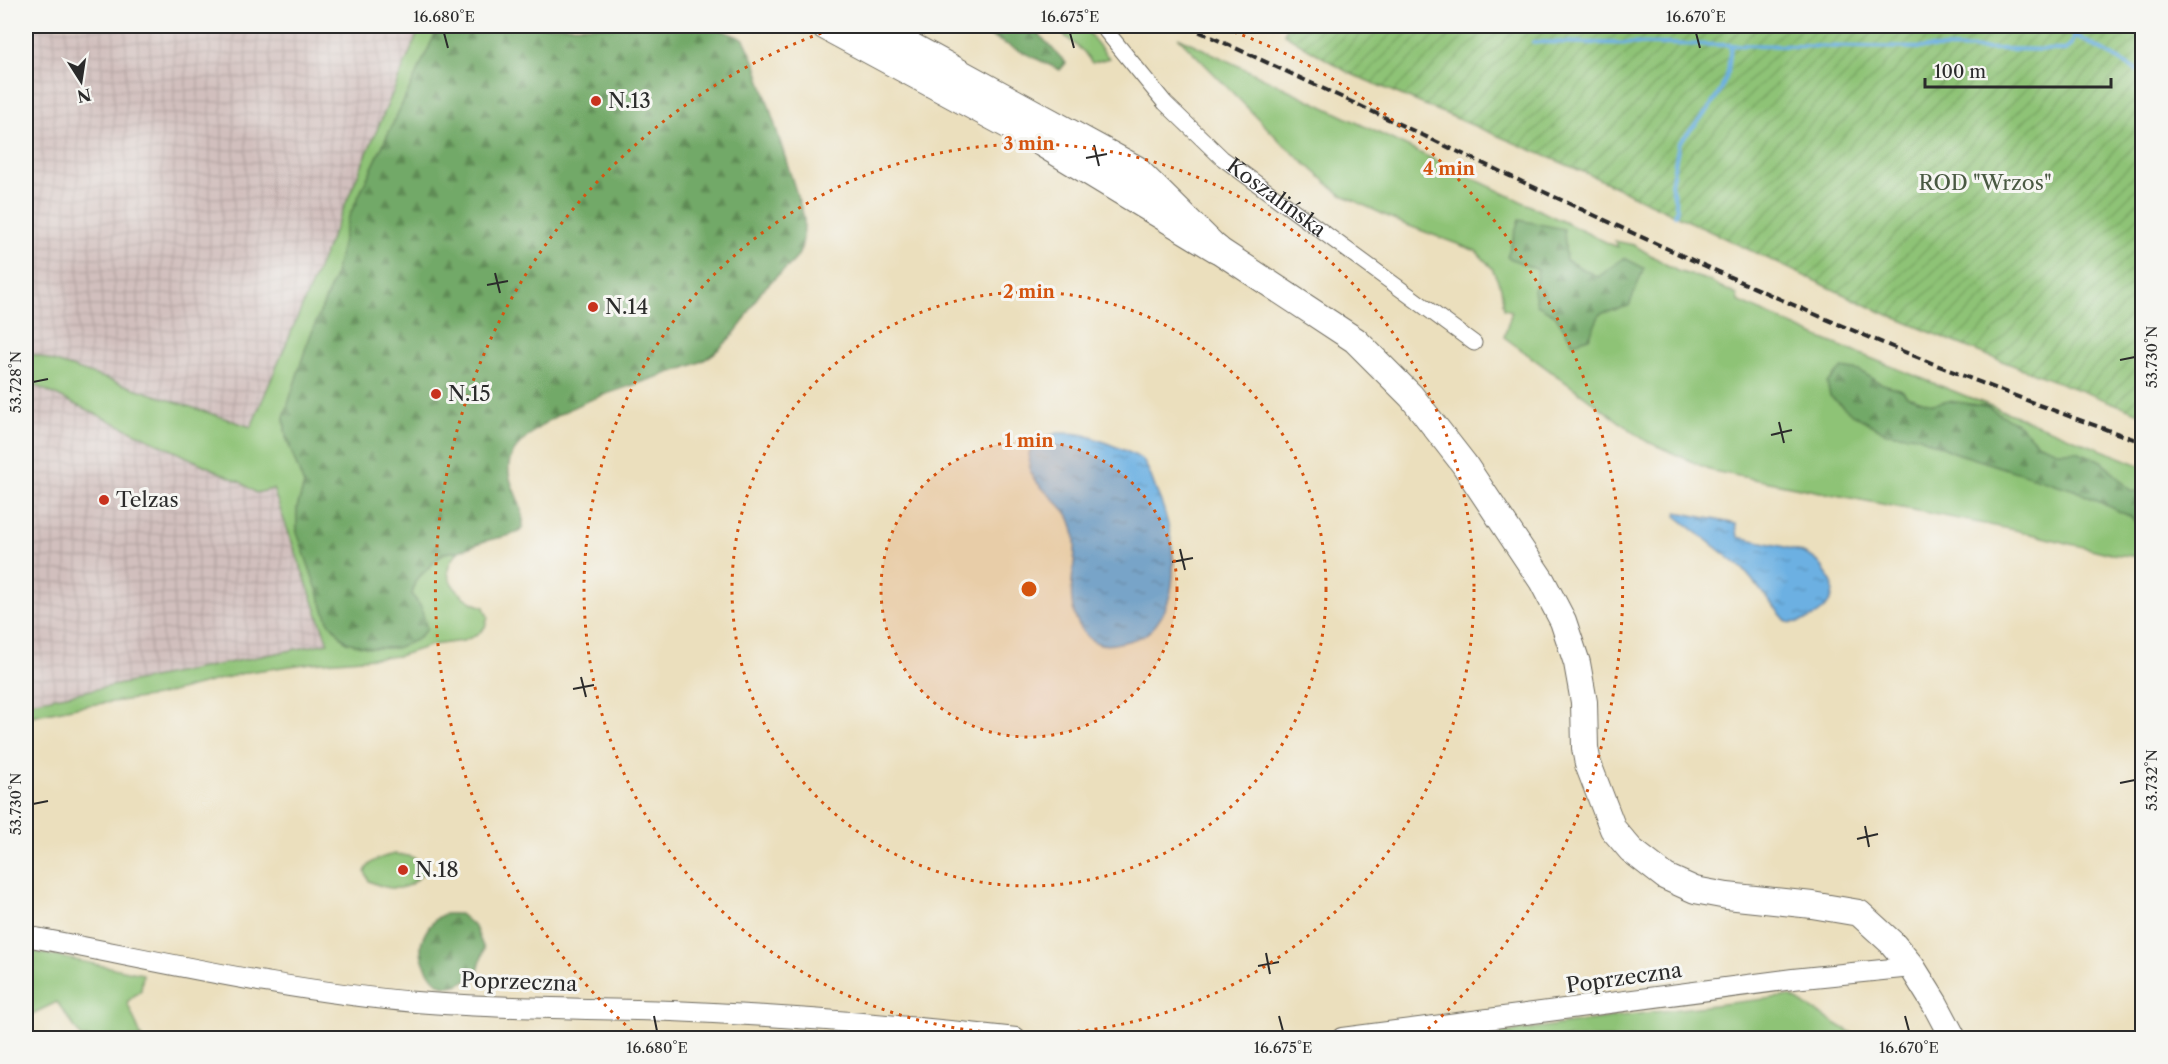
<svg xmlns="http://www.w3.org/2000/svg" width="2168" height="1064" viewBox="0 0 2168 1064" font-family="'Libre Caslon Text',serif">
<style>
.industrial{fill:url(#industrial-grid)}
.grass{fill:#8ec376;stroke:#5c7750;stroke-width:1.5}
.forest{fill:url(#forest-firs);stroke:#4e6a49;stroke-width:1.5}
.garden{fill:url(#garden-furrows);stroke:#5c7750;stroke-width:1.5}
.water{fill:url(#water-ripples);stroke:#4c6e86;stroke-width:1.5}
.lines{fill:none;stroke-linecap:round;stroke-linejoin:round}
.stream{stroke:#6cb0e2;stroke-width:4}
.minor-casing{stroke:#6e6a5e;stroke-width:17}
.tertiary-casing{stroke:#6e6a5e;stroke-width:22}
.trunk-casing{stroke:#6e6a5e;stroke-width:28}
.motorway-casing{stroke:#6e6a5e;stroke-width:29}
.minor{stroke:#fff;stroke-width:15}
.tertiary{stroke:#fff;stroke-width:20}
.trunk{stroke:#fff;stroke-width:26}
.motorway{stroke:#fff;stroke-width:27}
.rail{stroke:#2b2b2b;stroke-width:4;stroke-dasharray:9 4.5;stroke-linecap:butt}
.ticks{fill:none;stroke:#2b2b2b;stroke-width:2}
.ring{fill:none;stroke:#d5540f;stroke-width:3;stroke-dasharray:3 6}
.poi-dot{fill:#c8321e;stroke:#f6f6f2;stroke-width:2}
.labels{text-anchor:middle;stroke-width:6;stroke-linejoin:round;paint-order:stroke}
.poi-label{font-size:21px;fill:#2b2b2b;stroke:#f6f6f2;text-anchor:start}
.park-label{font-size:21px;fill:#495942;stroke:#f6f6f2}
.street-label{font-size:21px;fill:#2b2b2b;stroke:#f6f6f2}
.centre{fill:#d5540f;stroke:#f6f6f2;stroke-width:3}
.ring-label{font-size:18px;text-anchor:middle;font-weight:bold;fill:#d5540f;stroke:#f6f6f2;stroke-width:6;stroke-linejoin:round;paint-order:stroke}
.neatline{fill:none;stroke:#2b2b2b;stroke-width:2}
.ticks-label{font-size:15px;text-anchor:middle;fill:#2b2b2b}
</style>
<defs>
<pattern id="industrial-grid" width="8" height="8" patternUnits="userSpaceOnUse" patternTransform="scale(1.5)"><rect width="8" height="8" fill="#d1bfbd"/><path d="M0 4h8M4 0v8" fill="none" stroke="#b4a4a3"/></pattern>
<pattern id="forest-firs" width="22" height="20" patternUnits="userSpaceOnUse" patternTransform="scale(1.5)"><rect width="22" height="20" fill="#72a967"/><path d="M5 1l3.5 6h-7zM16 11l3.5 6h-7z" fill="#5e8a55"/></pattern>
<pattern id="garden-furrows" width="10" height="10" patternUnits="userSpaceOnUse" patternTransform="scale(1.5)"><rect width="10" height="10" fill="#8ec376"/><path d="M-1 1l2-2M0 10L10 0M9 11l2-2" fill="none" stroke="#749f61"/></pattern>
<pattern id="water-ripples" width="26" height="14" patternUnits="userSpaceOnUse" patternTransform="scale(1.5)"><rect width="26" height="14" fill="#6cb0e2"/><path d="M2 4q2-2 4 0t4 0M15 11q2-2 4 0t4 0" fill="none" stroke="#598fb7"/></pattern>
</defs>
<rect width="100%" height="100%" fill="#f6f6f2"/>
<filter id="ink" filterUnits="userSpaceOnUse"><feTurbulence type="fractalNoise" baseFrequency=".0167" numOctaves="2"/><feDisplacementMap in="SourceGraphic" scale="12" xChannelSelector="R" yChannelSelector="G"/><feConvolveMatrix kernelMatrix="1 2 1 2 8 2 1 2 1" color-interpolation-filters="sRGB"/></filter>
<filter id="wash" filterUnits="userSpaceOnUse"><feTurbulence type="fractalNoise" baseFrequency=".008" numOctaves="4" result="noise"/><feDisplacementMap in="SourceGraphic" scale="24" xChannelSelector="R" yChannelSelector="G"/><feGaussianBlur stdDeviation="1.35" result="paint"/><feColorMatrix in="noise" values="0 0 0 0 0 0 0 0 0 0 0 0 0 0 0 0 0 1.4 0 .05"/><feComposite in="paint" operator="in"/></filter>
<g filter="url(#wash)">
<rect width="100%" height="100%" fill="#ebdfbd"/>
<!-- industrial -->
<path class="industrial" d="M 26,26 L 421,26 L 251,427 L 328,643 L 26,703 Z"/>
<!-- grass -->
<path class="grass" d="M 421,26 L 439,26 L 348,219 L 334,279 L 307,344 L 284,418 L 286,437 L 304,485 L 297,508 L 297,532 L 309,563 L 421,607 L 412,595 L 415,581 L 444,553 L 459,551 C 454,556 448,563 448,571 C 448,588 470,603 484,607 L 488,617 L 485,627 L 477,635 L 463,641 L 432,645 L 399,656 L 312,663 L 248,672 L 157,696 L 82,706 L 26,717 L 26,703 L 328,643 L 273,489 L 256,493 L 242,483 L 26,381 L 26,352 L 251,427 Z
M 1053,26 L 1083,26 L 1109,58 L 1092,63 L 1084,52 Z
M 1178,37 L 1612,245 L 1618,247 L 1615,241 L 1634,245 L 1677,271 L 1707,280 L 1737,295 L 1738,301 L 1820,338 L 2142,466 L 2142,557 L 2111,554 L 2015,530 L 1713,471 L 1646,441 L 1504,337 L 1512,311 L 1504,309 L 1501,288 L 1492,268 L 1476,251 L 1404,224 L 1340,194 L 1283,144 Z
M 395,854 C 410,856 420,856 424,871 C 410,892 391,892 369,881 L 365,872 C 370,859 383,857 395,854 Z
M 26,950 L 143,974 L 141,990 L 127,1002 L 142,1038 L 82,1038 L 57,1002 L 26,1017 Z
M 1790,996 L 1860,1038 L 1468,1038 L 1620,1016 Z"/>
<!-- forest -->
<path class="forest" d="M 439,26 L 711,26 L 744,39 L 756,65 L 804,217 C 805,268 790,259 762,291 C 754,300 750,312 743,322 C 733,336 719,351 704,360 C 693,366 678,370 666,374 C 621,390 575,400 537,429 C 528,436 517,445 512,455 C 499,480 529,504 522,529 L 511,535 L 485,541 L 459,551 L 443,553 L 415,581 L 412,595 L 421,607 L 427,629 L 416,640 L 396,648 L 370,648 L 346,642 L 328,621 L 297,532 L 297,508 L 304,485 L 286,437 L 284,417 L 307,344 L 334,279 L 348,219 Z
M 968,26 L 1031,26 L 1066,63 L 1060,70 Z
M 1519,220 L 1564,229 L 1566,260 L 1598,277 L 1624,258 L 1644,268 L 1629,306 L 1600,314 L 1589,338 L 1573,343 L 1555,315 L 1537,305 L 1534,291 L 1538,270 L 1507,257 Z
M 1842,368 L 1860,371 L 1880,383 L 1902,390 L 1907,396 L 1932,404 L 1949,401 L 1986,406 L 2020,425 L 2037,443 L 2057,451 L 2076,451 L 2102,461 L 2131,491 L 2142,492 L 2142,528 L 2129,516 L 2074,490 L 1956,453 L 1917,436 L 1886,433 L 1852,414 L 1830,396 L 1827,383 Z
M 460,914 L 475,927 L 484,949 L 477,975 C 467,980 454,989 442,985 C 430,981 420,958 421,946 C 422,935 432,920 442,915 C 446,913 455,914 460,914 Z"/>
<!-- garden -->
<path class="garden" d="M 1286,26 L 2142,26 L 2142,414 L 1986,355 L 1881,312 L 1586,173 L 1349,73 L 1284,34 Z"/>
<!-- water -->
<path class="water" d="M 1058,433 C 1066,433 1076,433 1085,435 C 1096,439 1136,453 1143,461 C 1149,468 1153,482 1156,490 C 1174,529 1185,594 1152,629 C 1144,638 1130,641 1119,643 C 1105,647 1092,644 1083,632 C 1057,594 1085,557 1071,521 C 1065,505 1035,487 1030,471 C 1029,466 1030,459 1029,453 L 1040,439 Z
M 1677,512 L 1736,524 L 1738,537 C 1760,542 1793,546 1813,558 C 1819,561 1822,566 1825,572 C 1827,575 1831,580 1832,583 C 1839,607 1806,626 1787,622 L 1743,569 L 1676,516 Z"/>
<g class="lines">
<!-- stream -->
<path class="stream" d="M 2059,26 L 2142,73
M 1533,42 L 2065,50 L 2071,45 L 2076,35
M 1675,215 L 1677,208 L 1671,184 L 1679,143 L 1708,110 L 1721,90 L 1728,72 L 1731,45"/>
</g>
</g>
<g filter="url(#ink)">
<g class="lines">
<defs>
<g id="minor">
<path id="s1" d="M 1102,26 L 1165,103 L 1222,158 L 1474,343"/>
</g>
<path id="tertiary" d="M 26,936 C 155,960 284,991 416,1002 C 501,1009 586,1008 672,1011 C 787,1016 902,1025 1016,1038
M 1342,1038 L 1793,979 L 1912,967"/>
<path id="trunk" d="M 1136,169 L 1217,249 L 1355,340 L 1411,396 L 1464,464 L 1542,581 L 1563,621 L 1577,663 L 1584,702 L 1585,748 L 1588,764 L 1613,829 L 1631,850 L 1666,877 L 1695,890 L 1727,896 L 1812,905 L 1859,913 L 1892,943 L 1912,967 L 1935,1004 L 1953,1038"/>
<path id="motorway" d="M 825,26 L 1042,143 L 1217,249
M 874,26 L 1136,169"/>
</defs>
<!-- minor casing -->
<use href="#minor" class="minor-casing"/>
<!-- tertiary casing -->
<use href="#tertiary" class="tertiary-casing"/>
<!-- trunk casing -->
<use href="#trunk" class="trunk-casing"/>
<!-- motorway casing -->
<use href="#motorway" class="motorway-casing"/>
<!-- minor -->
<use href="#minor" class="minor"/>
<!-- tertiary -->
<use href="#tertiary" class="tertiary"/>
<!-- trunk -->
<use href="#trunk" class="trunk"/>
<!-- motorway -->
<use href="#motorway" class="motorway"/>
<!-- rail -->
<path class="rail" d="M 1187,26 C 1503,169 1813,329 2142,442"/>
</g>
</g>
<!-- ticks -->
<path class="ticks" d="M 444,33 L 448,48M 1070,33 L 1074,48M 1696,33 L 1700,48M 1094,145 L 1099,166M 1086,158 L 1107,154M 495,273 L 500,293M 487,285 L 508,281M 2120,360 L 2135,357M 33,382 L 48,379M 1779,422 L 1784,443M 1771,435 L 1792,430M 1180,549 L 1185,570M 1172,562 L 1193,558M 581,677 L 586,697M 573,689 L 594,685M 2120,783 L 2135,780M 33,804 L 48,801M 1865,826 L 1869,847M 1857,839 L 1878,834M 1266,953 L 1270,974M 1258,966 L 1279,962M 654,1016 L 657,1031M 1279,1016 L 1283,1031M 1905,1016 L 1909,1031"/>
<!-- distance rings -->
<circle cx="1029" cy="589" r="148" fill="#d5540f" fill-opacity=".12"/>
<g class="ring">
<circle cx="1029" cy="589" r="148"/>
<circle cx="1029" cy="589" r="297"/>
<circle cx="1029" cy="589" r="445"/>
<path d="M639 1037A594 594 0 0 1 841 26M1217 26A594 594 0 0 1 1419 1037"/>
</g>
<!-- markers -->
<g class="poi-dot">
<circle cx="596" cy="101" r="6"/>
<circle cx="593" cy="307" r="6"/>
<circle cx="436" cy="394" r="6"/>
<circle cx="104" cy="500" r="6"/>
<circle cx="403" cy="870" r="6"/>
</g>
<g class="labels">
<!-- poi labels -->
<g class="poi-label">
<text x="608" y="108">N.13</text>
<text x="605" y="314">N.14</text>
<text x="448" y="401">N.15</text>
<text x="116" y="507">Telzas</text>
<text x="415" y="877">N.18</text>
</g>
<!-- park labels -->
<g class="park-label">
<text x="1985" y="190">ROD "Wrzos"</text>
</g>
<!-- street labels -->
<g class="street-label">
<text dy="7" stroke="none"><textPath href="#s1" startOffset="246">Koszalińska</textPath></text>
<text transform="translate(1624 978) rotate(-8)" y="7">Poprzeczna</text>
<text transform="translate(519 982) rotate(2)" y="7">Poprzeczna</text>
</g>
</g>
<circle cx="1029" cy="589" r="9" class="centre"/>
<g class="ring-label">
<text x="1029" y="150">3 min</text>
<text x="1449" y="175">4 min</text>
<text x="1029" y="298">2 min</text>
<text x="1029" y="447">1 min</text>
</g>
<!-- margin -->
<rect width="2168" height="1064" fill="none" stroke="#f6f6f2" stroke-width="66"/>
<!-- north arrow -->
<g transform="translate(81 81) rotate(168)" stroke="#f6f6f2" stroke-width="4.5" paint-order="stroke">
<path d="M0-4.5L10 22L0 15L-10 22Z" fill="#2b2b2b"/>
<text y="-9" font-size="16" font-weight="bold" text-anchor="middle" fill="#2b2b2b">N</text>
</g>
<!-- scale -->
<path d="M1925 78v9h186v-9" fill="none" stroke="#2b2b2b" stroke-width="3"/>
<text x="1934" y="78" font-size="18" fill="#2b2b2b" stroke="#f6f6f2" stroke-width="4.5" paint-order="stroke">100 m</text>
<rect x="33" y="33" width="2102" height="998" class="neatline"/>
<g class="ticks-label">
<text x="444" y="22">16.680°E</text>
<text x="1070" y="22">16.675°E</text>
<text x="1696" y="22">16.670°E</text>
<text transform="translate(2152 357) rotate(-90)" y="5">53.730°N</text>
<text transform="translate(16 382) rotate(-90)" y="5">53.728°N</text>
<text transform="translate(2152 780) rotate(-90)" y="5">53.732°N</text>
<text transform="translate(16 804) rotate(-90)" y="5">53.730°N</text>
<text x="657" y="1053">16.680°E</text>
<text x="1283" y="1053">16.675°E</text>
<text x="1909" y="1053">16.670°E</text>
</g>
</svg>
